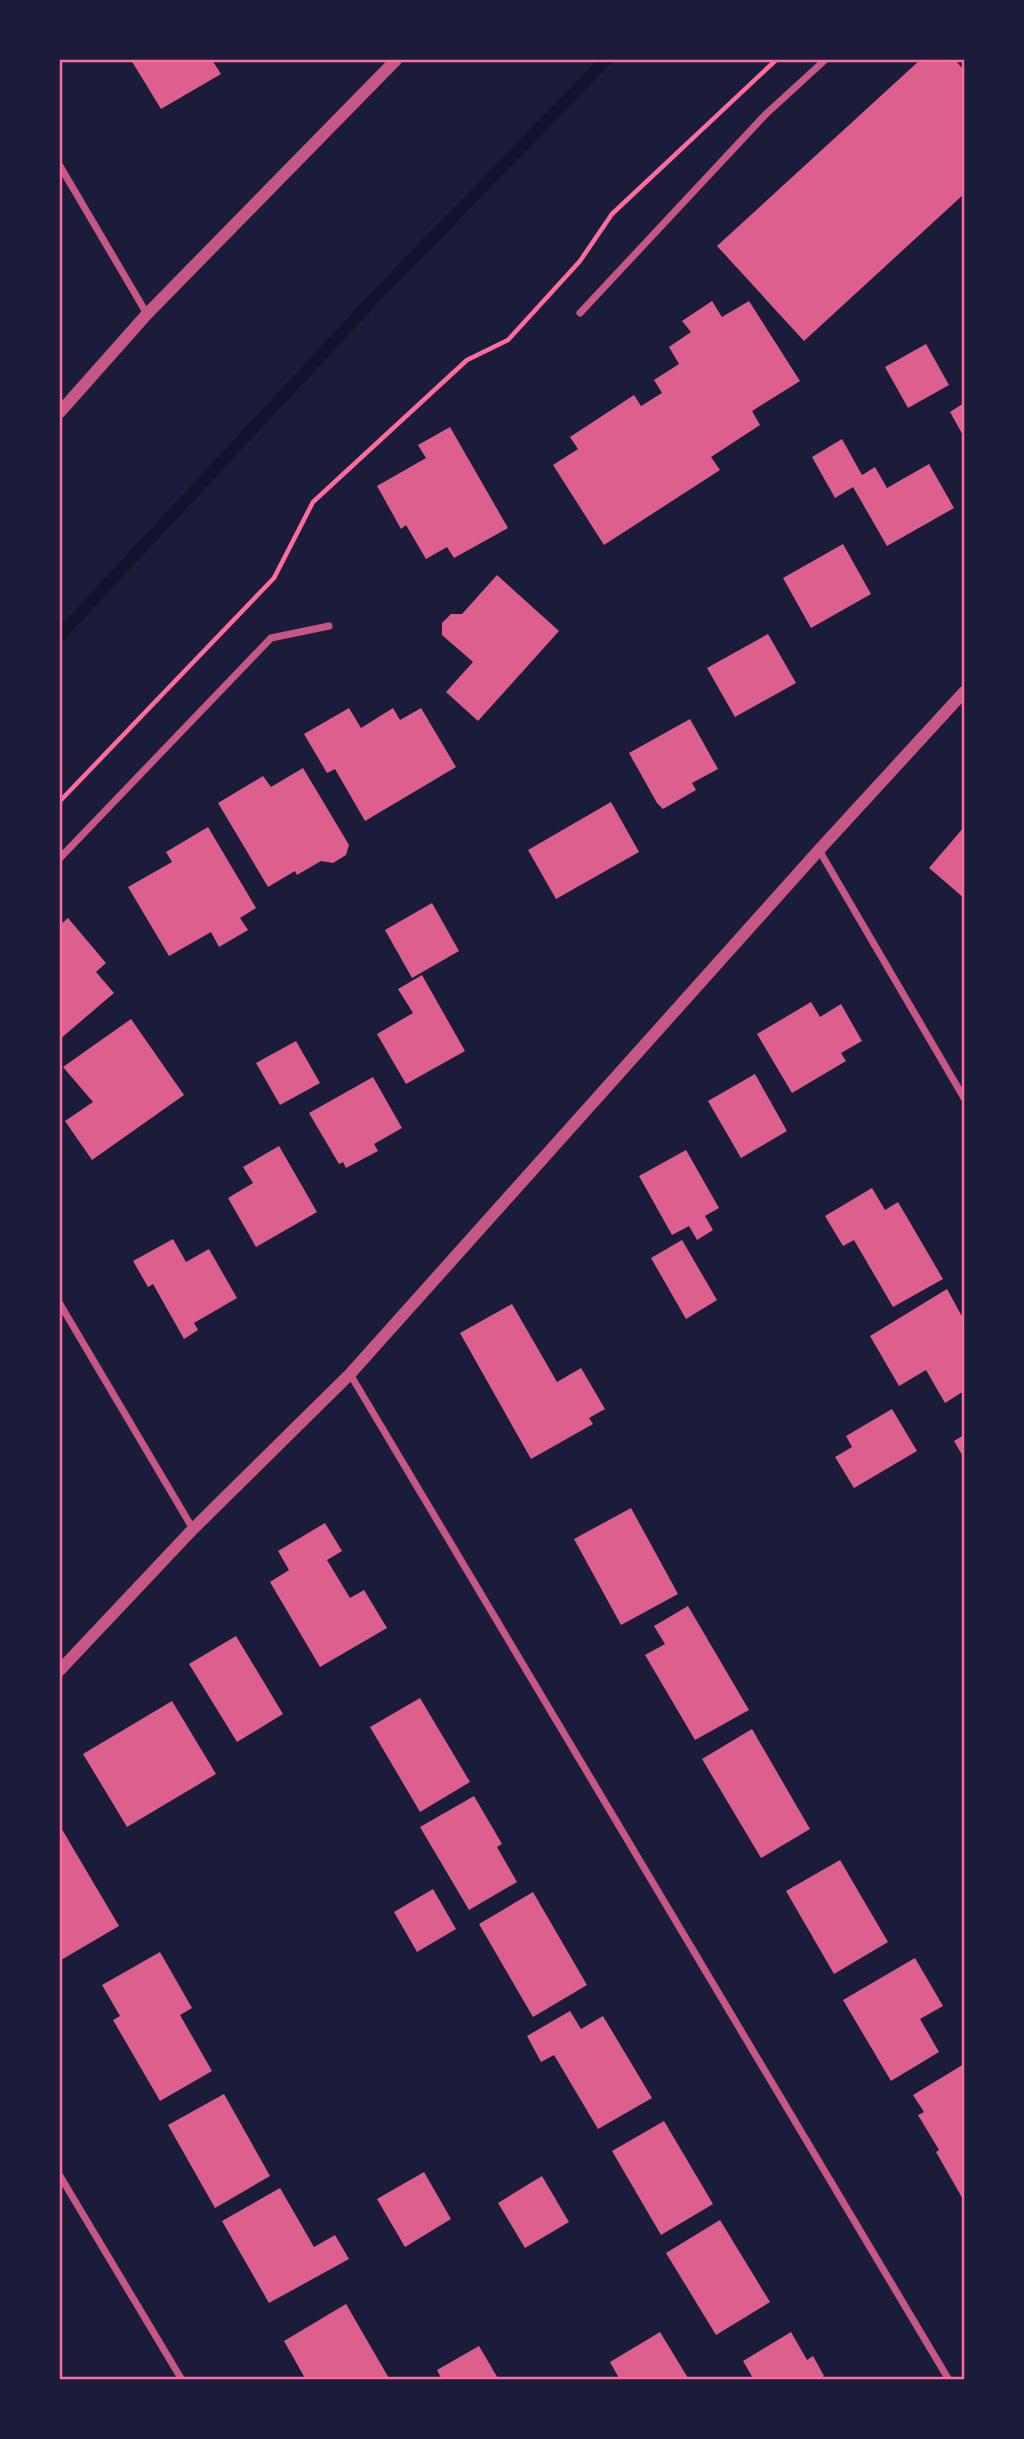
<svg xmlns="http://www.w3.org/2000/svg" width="1024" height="2439" viewBox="0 0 1024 2439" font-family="'DM Sans',sans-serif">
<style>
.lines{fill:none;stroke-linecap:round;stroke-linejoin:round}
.stream{stroke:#12122b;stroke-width:12}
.building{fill:#dd5f8e}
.path{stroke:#ff6b9d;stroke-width:4.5}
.minor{stroke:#c65784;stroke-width:7}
.tertiary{stroke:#c65784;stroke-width:12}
.neatline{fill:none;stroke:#ff6b9d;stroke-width:2.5}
</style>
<rect width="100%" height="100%" fill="#1b1b3a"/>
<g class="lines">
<!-- stream -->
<path class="stream" d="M 60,635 L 382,290 L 606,60"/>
</g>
<!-- building -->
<path class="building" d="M 131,60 L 212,60 L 221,74 L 161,109 Z
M 920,60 L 955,60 L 964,70 L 964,194 L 804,341 L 717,246 Z
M 712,301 L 722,317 L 749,301 L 800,381 L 752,411 L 760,425 L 711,457 L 720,470 L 604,545 L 553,465 L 578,449 L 570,437 L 634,395 L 641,406 L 662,393 L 654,380 L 679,364 L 669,347 L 691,332 L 682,321 Z
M 926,344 L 949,385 L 908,408 L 885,367 Z
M 964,403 L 964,437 L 950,412 Z
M 450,427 L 508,528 L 454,558 L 447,547 L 426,559 L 406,525 L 401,529 L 377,486 L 426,458 L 418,445 Z
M 842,439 L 862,475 L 875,467 L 887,488 L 929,464 L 954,508 L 887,546 L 853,487 L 835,498 L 812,457 Z
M 843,544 L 871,594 L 811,628 L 783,578 Z
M 497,575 L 559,631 L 478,721 L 446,692 L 473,662 L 442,635 L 442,623 L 451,614 L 462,614 Z
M 768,634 L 796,683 L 735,717 L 707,668 Z
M 349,708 L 361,728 L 393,708 L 400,720 L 421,708 L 456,767 L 365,821 L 335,769 L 327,773 L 304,734 Z
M 690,719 L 718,769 L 692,783 L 696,790 L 663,809 L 657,803 L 629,753 Z
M 303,768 L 349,845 L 346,855 L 333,863 L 321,861 L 297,875 L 295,871 L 268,887 L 218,803 L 263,776 L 271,787 Z
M 611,802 L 639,852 L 556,899 L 528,850 Z
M 208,827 L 256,908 L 240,918 L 248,930 L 219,947 L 211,932 L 169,956 L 128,887 L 172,862 L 166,852 Z
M 964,827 L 964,898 L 929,868 Z
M 432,903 L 459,951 L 412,978 L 385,930 Z
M 68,918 L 106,963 L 96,972 L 114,993 L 60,1039 L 60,925 Z
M 422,975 L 465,1051 L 406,1084 L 377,1034 L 413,1013 L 398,989 Z
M 811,1002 L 820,1017 L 841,1004 L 862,1041 L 841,1053 L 846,1061 L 792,1093 L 757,1034 Z
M 131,1019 L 184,1095 L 92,1160 L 65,1121 L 93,1102 L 63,1067 Z
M 296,1041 L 320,1083 L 280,1105 L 256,1063 Z
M 755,1074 L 787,1131 L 741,1158 L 708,1101 Z
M 373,1077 L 402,1128 L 374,1144 L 378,1151 L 346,1168 L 343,1162 L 339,1164 L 309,1113 Z
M 279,1146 L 317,1212 L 256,1247 L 228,1198 L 253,1183 L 243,1167 Z
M 686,1150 L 719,1208 L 705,1216 L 713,1230 L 697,1240 L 689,1226 L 672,1235 L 639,1176 Z
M 872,1188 L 885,1210 L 898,1202 L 943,1279 L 893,1307 L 854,1240 L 843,1246 L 825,1216 Z
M 173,1239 L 186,1262 L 209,1249 L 237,1298 L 194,1323 L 198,1330 L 184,1339 L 153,1284 L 148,1287 L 133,1261 Z
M 682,1240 L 717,1300 L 686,1319 L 651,1258 Z
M 947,1289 L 964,1320 L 964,1391 L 945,1403 L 926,1370 L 899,1386 L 870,1336 Z
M 512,1304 L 557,1382 L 581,1368 L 605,1409 L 589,1418 L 593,1424 L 531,1459 L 460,1333 Z
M 892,1409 L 917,1451 L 854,1488 L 835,1457 L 852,1447 L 846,1436 Z
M 964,1435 L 964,1458 L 954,1441 Z
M 631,1508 L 678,1594 L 621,1625 L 574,1539 Z
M 325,1523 L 342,1551 L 327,1560 L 350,1598 L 364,1590 L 387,1628 L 320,1667 L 270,1582 L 289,1570 L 278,1551 Z
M 688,1606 L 749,1710 L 695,1740 L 645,1655 L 665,1644 L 654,1626 Z
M 236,1636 L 283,1714 L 237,1742 L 189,1664 Z
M 420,1698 L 470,1782 L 420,1812 L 370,1727 Z
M 172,1701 L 216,1774 L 127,1827 L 83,1754 Z
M 752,1729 L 810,1829 L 761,1858 L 702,1759 Z
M 474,1796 L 502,1844 L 497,1847 L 517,1882 L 469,1910 L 420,1827 Z
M 60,1826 L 119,1926 L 61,1960 L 60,1957 Z
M 840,1860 L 888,1942 L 834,1974 L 786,1891 Z
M 433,1889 L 456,1929 L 417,1952 L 394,1912 Z
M 533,1892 L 587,1985 L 533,2017 L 479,1924 Z
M 160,1952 L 192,2008 L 180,2015 L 212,2071 L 160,2101 L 113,2020 L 120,2016 L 102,1985 Z
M 915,1958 L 943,2006 L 920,2019 L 939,2052 L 891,2081 L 843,2000 Z
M 570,2011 L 581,2029 L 603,2016 L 652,2098 L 598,2129 L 554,2055 L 541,2062 L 527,2036 Z
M 964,2064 L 964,2201 L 936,2152 L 939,2150 L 918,2115 L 924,2112 L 913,2095 Z
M 224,2094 L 270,2176 L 215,2208 L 168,2125 Z
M 664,2121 L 713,2204 L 661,2235 L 612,2151 Z
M 424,2172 L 451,2219 L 405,2247 L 377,2199 Z
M 542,2176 L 569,2222 L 525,2248 L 498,2203 Z
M 280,2188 L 314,2247 L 335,2235 L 349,2259 L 269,2303 L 222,2221 Z
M 720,2220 L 770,2302 L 716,2335 L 666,2253 Z
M 346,2304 L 390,2380 L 306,2380 L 284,2341 Z
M 660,2332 L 688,2378 L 620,2380 L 610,2362 Z
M 791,2332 L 807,2360 L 813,2356 L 824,2376 L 818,2380 L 754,2380 L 743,2361 Z
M 479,2346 L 499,2380 L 442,2380 L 437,2370 Z"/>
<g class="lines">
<!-- path -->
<path class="path" d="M 60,801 L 274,578 L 313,502 L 467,360 L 508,340 L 580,261 L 612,214 L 776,60"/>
<!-- minor -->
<path class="minor" d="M 60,166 L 147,314
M 580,313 L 766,114 L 825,60
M 819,850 L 964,1098
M 60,858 L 271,638 L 329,626
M 60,1304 L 193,1529
M 350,1374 L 949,2380
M 60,2176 L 182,2380"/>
<!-- tertiary -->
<path class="tertiary" d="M 60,412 L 147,314 L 396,60
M 60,1670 L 193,1529 L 350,1374 L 819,850 L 964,692"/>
</g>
<!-- border -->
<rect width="1024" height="2439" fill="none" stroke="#1b1b3a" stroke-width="122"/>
<rect x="61" y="61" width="902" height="2317" class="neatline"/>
</svg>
